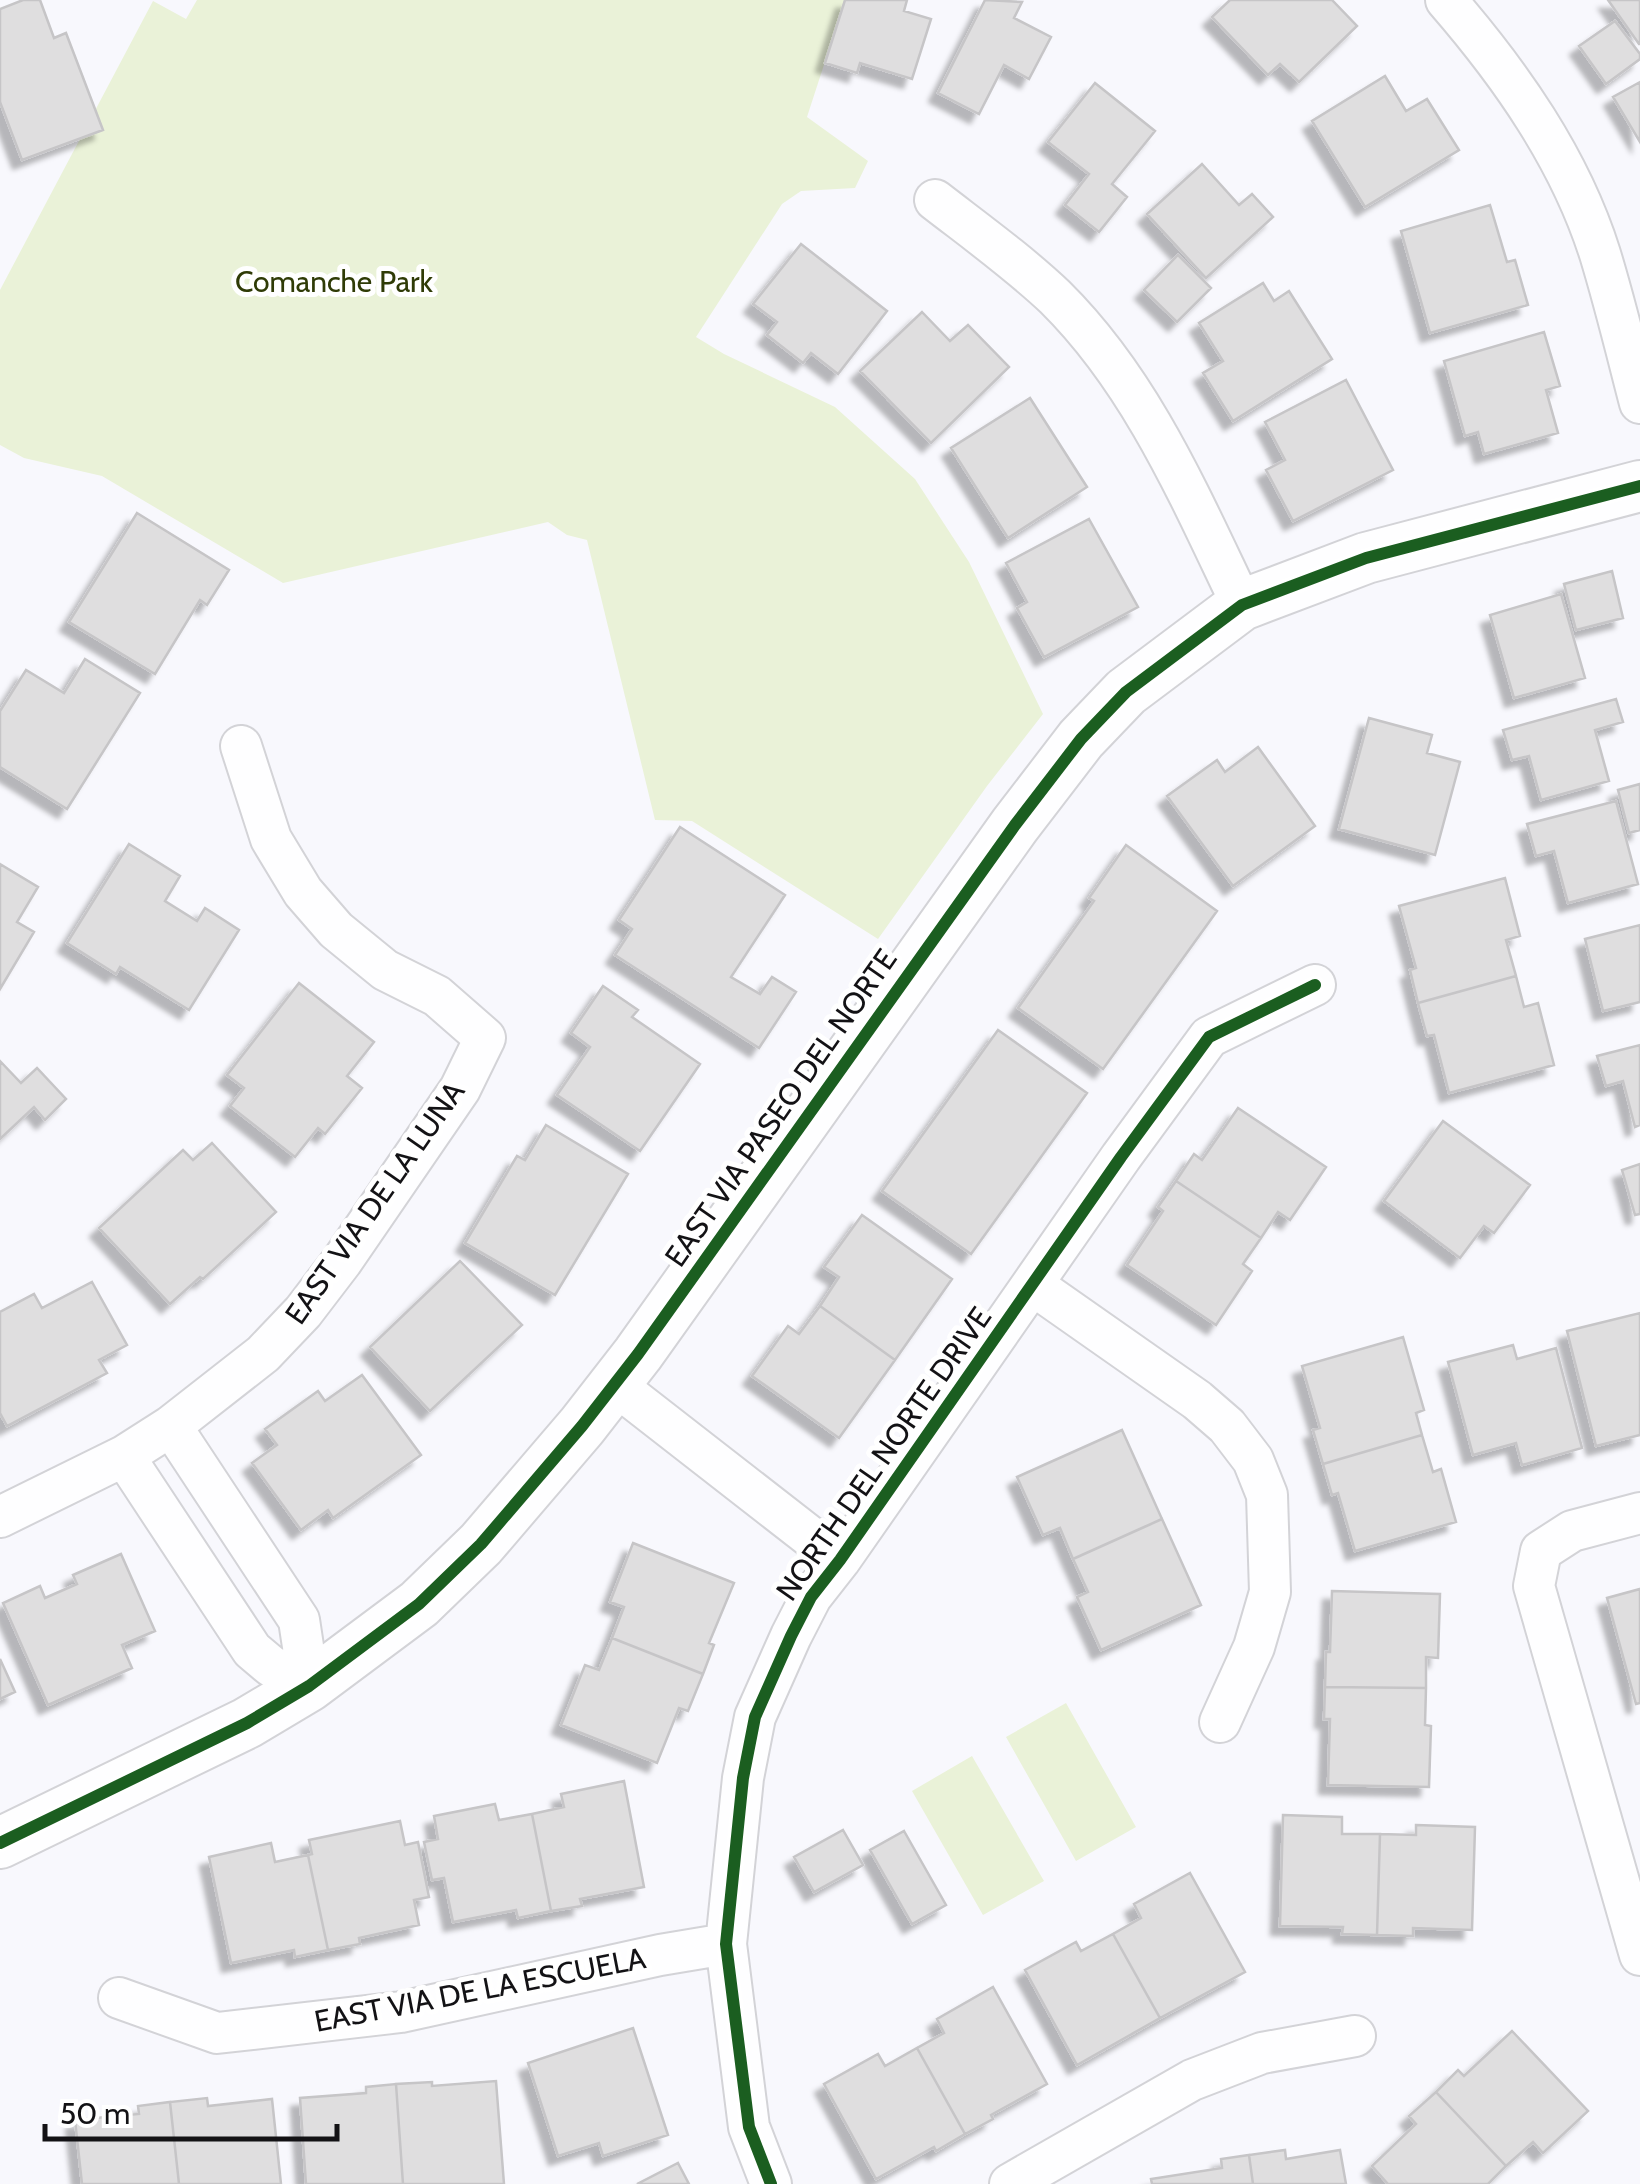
<svg xmlns="http://www.w3.org/2000/svg" width="1640" height="2184" viewBox="0 0 1640 2184" font-family="Cabin,sans-serif">
<style>
.green{fill:#eaf2d8}
.building{fill:#dfdedf;stroke:#c6c5c7;stroke-width:2.5;filter:url(#shadow)}
.lines{fill:none;stroke-linecap:round;stroke-linejoin:round}
.minor-casing{stroke:#d3d3d7;stroke-width:44}
.tertiary-casing{stroke:#d3d3d7;stroke-width:54}
.minor{stroke:#fefeff;stroke-width:40}
.tertiary{stroke:#fefeff;stroke-width:50}
.cycleway-casing{stroke:#fff;stroke-width:19}
.cycleway{stroke:#1b5e20;stroke-width:12}
.labels{text-anchor:middle;stroke-width:10;stroke-linejoin:round;paint-order:stroke}
.park-label{font-size:30px;fill:#2f3b06;stroke:#fff}
.street-label{font-size:30px;fill:#131215;stroke:#fff}
</style>
<defs>
<filter id="shadow"><feDropShadow dx="-9" dy="9" stdDeviation="2.5" flood-color="#0004"/></filter>
</defs>
<rect width="100%" height="100%" fill="#f8f8fd"/>
<!-- green -->
<path class="green" d="M 197,0 L 845,0 L 807,117 L 868,161 L 855,188 L 801,191 L 782,204 L 696,337 L 724,354 L 835,407 L 915,479 L 969,562 L 1043,714 L 987,786 L 878,939 L 692,821 L 655,820 L 587,540 L 567,535 L 548,522 L 283,583 L 102,476 L 24,458 L 0,445 L 0,290 L 153,1 L 186,19 Z
M 1066,1703 L 1136,1827 L 1076,1861 L 1006,1737 Z
M 972,1756 L 1044,1881 L 983,1915 L 912,1791 Z"/>
<!-- building -->
<path class="building" d="M 23,0 L 40,0 L 54,38 L 66,33 L 103,130 L 22,160 L 0,102 L 0,9 Z
M 845,0 L 907,0 L 904,11 L 931,19 L 912,79 L 860,63 L 857,73 L 825,63 Z
M 985,0 L 1022,2 L 1014,18 L 1051,37 L 1029,79 L 1004,65 L 979,114 L 938,93 Z
M 1230,0 L 1332,0 L 1357,26 L 1299,82 L 1280,64 L 1268,75 L 1212,17 Z
M 1608,0 L 1640,0 L 1640,44 L 1639,44 Z
M 1615,21 L 1640,54 L 1640,59 L 1606,84 L 1579,46 Z
M 1385,76 L 1406,111 L 1427,99 L 1459,150 L 1365,207 L 1312,121 Z
M 1640,82 L 1640,142 L 1613,97 Z
M 1095,83 L 1155,131 L 1112,184 L 1127,197 L 1099,232 L 1065,205 L 1089,174 L 1048,142 Z
M 1202,164 L 1239,205 L 1252,194 L 1273,217 L 1206,278 L 1147,214 Z
M 1490,205 L 1507,262 L 1515,260 L 1528,305 L 1430,333 L 1401,231 Z
M 801,244 L 887,311 L 838,374 L 811,353 L 803,363 L 767,335 L 777,322 L 753,304 Z
M 1178,255 L 1211,288 L 1177,322 L 1144,290 Z
M 1263,283 L 1274,301 L 1289,291 L 1332,359 L 1233,421 L 1203,373 L 1223,361 L 1199,323 Z
M 922,312 L 950,341 L 968,325 L 1009,367 L 931,443 L 860,371 Z
M 1544,332 L 1560,386 L 1546,390 L 1558,433 L 1484,454 L 1478,432 L 1465,436 L 1444,361 Z
M 1346,380 L 1393,470 L 1293,521 L 1266,470 L 1285,460 L 1265,422 Z
M 1030,398 L 1087,487 L 1008,538 L 951,448 Z
M 137,513 L 229,570 L 207,605 L 200,600 L 155,674 L 69,622 Z
M 1089,519 L 1138,607 L 1044,657 L 1017,608 L 1027,602 L 1006,563 Z
M 1612,571 L 1623,618 L 1576,630 L 1564,584 Z
M 1561,594 L 1585,678 L 1514,698 L 1490,615 Z
M 85,659 L 140,693 L 67,809 L 0,767 L 0,711 L 26,670 L 64,693 Z
M 1616,699 L 1623,722 L 1595,730 L 1609,781 L 1541,800 L 1529,756 L 1512,760 L 1503,730 Z
M 1369,718 L 1432,735 L 1427,753 L 1460,762 L 1435,855 L 1339,829 Z
M 1258,747 L 1315,826 L 1233,886 L 1167,796 L 1217,760 L 1225,772 Z
M 1640,784 L 1640,830 L 1629,833 L 1618,790 Z
M 1616,801 L 1638,884 L 1568,903 L 1554,851 L 1536,856 L 1527,824 Z
M 680,827 L 785,895 L 731,977 L 760,994 L 772,977 L 796,992 L 759,1048 L 615,955 L 632,929 L 619,920 Z
M 129,844 L 180,876 L 165,901 L 197,921 L 205,908 L 239,930 L 189,1010 L 120,967 L 116,974 L 67,943 Z
M 1126,845 L 1217,911 L 1103,1069 L 1018,1008 L 1094,901 L 1089,898 Z
M 0,864 L 38,887 L 17,922 L 34,932 L 0,989 Z
M 1505,878 L 1520,936 L 1506,940 L 1516,976 L 1418,1003 L 1410,970 L 1416,968 L 1399,906 Z
M 1640,925 L 1640,1002 L 1603,1011 L 1585,939 Z
M 1516,976 L 1524,1007 L 1538,1003 L 1554,1065 L 1449,1093 L 1434,1035 L 1427,1036 L 1418,1003 Z
M 299,983 L 374,1042 L 347,1076 L 362,1088 L 325,1134 L 318,1128 L 295,1157 L 230,1106 L 244,1088 L 227,1075 Z
M 603,986 L 638,1010 L 632,1017 L 700,1064 L 640,1151 L 557,1095 L 590,1047 L 571,1033 Z
M 998,1030 L 1087,1093 L 971,1254 L 882,1191 Z
M 1640,1045 L 1640,1125 L 1635,1127 L 1623,1081 L 1606,1086 L 1597,1056 Z
M 0,1061 L 21,1083 L 37,1068 L 66,1099 L 45,1120 L 34,1107 L 0,1139 Z
M 1238,1108 L 1326,1167 L 1290,1220 L 1278,1212 L 1261,1238 L 1176,1181 L 1194,1154 L 1202,1160 Z
M 1443,1121 L 1530,1185 L 1494,1233 L 1484,1226 L 1460,1258 L 1384,1201 Z
M 546,1125 L 628,1174 L 555,1295 L 465,1243 L 517,1156 L 525,1160 Z
M 212,1143 L 276,1212 L 203,1279 L 200,1277 L 170,1304 L 99,1228 L 183,1150 L 193,1160 Z
M 1640,1164 L 1640,1214 L 1635,1215 L 1622,1170 Z
M 1176,1181 L 1261,1238 L 1243,1264 L 1252,1271 L 1216,1325 L 1127,1265 L 1163,1211 L 1158,1207 Z
M 862,1215 L 952,1279 L 895,1360 L 820,1306 L 839,1277 L 824,1267 Z
M 460,1261 L 522,1325 L 430,1411 L 370,1347 Z
M 92,1282 L 127,1345 L 99,1360 L 107,1373 L 7,1426 L 0,1413 L 0,1312 L 34,1294 L 42,1308 Z
M 820,1306 L 895,1360 L 839,1438 L 752,1376 L 788,1326 L 799,1334 Z
M 1640,1313 L 1640,1435 L 1596,1446 L 1567,1331 Z
M 1403,1337 L 1424,1410 L 1416,1413 L 1422,1435 L 1323,1464 L 1313,1430 L 1320,1428 L 1302,1366 Z
M 1513,1345 L 1517,1359 L 1556,1348 L 1582,1448 L 1522,1465 L 1516,1443 L 1473,1455 L 1448,1362 Z
M 362,1375 L 421,1455 L 333,1518 L 328,1510 L 301,1530 L 252,1463 L 277,1445 L 265,1429 L 318,1391 L 325,1401 Z
M 1122,1430 L 1162,1519 L 1073,1559 L 1060,1528 L 1043,1535 L 1017,1477 Z
M 1422,1435 L 1433,1472 L 1441,1469 L 1456,1522 L 1355,1551 L 1338,1493 L 1332,1495 L 1323,1464 Z
M 1162,1519 L 1201,1605 L 1101,1650 L 1077,1597 L 1088,1592 L 1073,1559 Z
M 633,1543 L 734,1583 L 709,1643 L 714,1645 L 703,1674 L 612,1638 L 624,1607 L 610,1602 Z
M 121,1554 L 155,1631 L 122,1645 L 132,1668 L 48,1705 L 3,1603 L 40,1586 L 45,1598 L 77,1584 L 73,1575 Z
M 1640,1589 L 1640,1703 L 1636,1704 L 1607,1598 Z
M 1332,1591 L 1440,1594 L 1438,1658 L 1426,1657 L 1426,1688 L 1325,1687 L 1326,1652 L 1330,1652 Z
M 612,1638 L 703,1674 L 688,1711 L 679,1708 L 657,1763 L 561,1725 L 585,1665 L 599,1670 Z
M 0,1659 L 15,1692 L 0,1699 Z
M 1325,1687 L 1426,1688 L 1425,1725 L 1431,1726 L 1429,1787 L 1328,1785 L 1330,1719 L 1324,1719 Z
M 624,1781 L 644,1887 L 580,1899 L 582,1906 L 551,1911 L 532,1814 L 564,1807 L 561,1794 Z
M 495,1804 L 499,1820 L 532,1814 L 551,1911 L 518,1918 L 516,1910 L 453,1922 L 444,1878 L 432,1880 L 424,1842 L 438,1839 L 434,1816 Z
M 1283,1815 L 1342,1817 L 1342,1834 L 1380,1834 L 1377,1935 L 1342,1934 L 1343,1927 L 1280,1926 Z
M 400,1821 L 405,1845 L 418,1842 L 429,1897 L 414,1900 L 419,1925 L 359,1938 L 360,1944 L 328,1950 L 308,1855 L 312,1854 L 309,1840 Z
M 1416,1825 L 1475,1827 L 1472,1930 L 1413,1928 L 1413,1936 L 1377,1935 L 1380,1834 L 1416,1835 Z
M 843,1830 L 863,1865 L 814,1892 L 794,1857 Z
M 904,1831 L 946,1905 L 912,1924 L 870,1850 Z
M 271,1843 L 275,1862 L 308,1855 L 328,1950 L 295,1957 L 294,1950 L 231,1963 L 209,1857 Z
M 1190,1873 L 1245,1972 L 1160,2018 L 1113,1934 L 1141,1918 L 1134,1904 Z
M 1113,1934 L 1160,2018 L 1077,2065 L 1025,1970 L 1076,1942 L 1081,1951 Z
M 993,1987 L 1047,2084 L 991,2115 L 993,2119 L 965,2134 L 917,2048 L 944,2033 L 937,2019 Z
M 633,2028 L 668,2135 L 603,2156 L 599,2143 L 558,2156 L 528,2063 Z
M 1512,2031 L 1588,2111 L 1543,2153 L 1533,2142 L 1506,2166 L 1436,2092 L 1458,2070 L 1464,2076 Z
M 917,2048 L 965,2134 L 936,2151 L 934,2147 L 876,2179 L 824,2084 L 878,2054 L 885,2066 Z
M 496,2081 L 504,2184 L 403,2184 L 396,2084 L 432,2082 L 432,2086 Z
M 396,2084 L 403,2184 L 306,2184 L 300,2098 L 366,2093 L 366,2087 Z
M 1436,2092 L 1506,2166 L 1488,2184 L 1388,2184 L 1372,2166 L 1416,2124 L 1409,2116 Z
M 207,2098 L 208,2106 L 272,2099 L 281,2184 L 179,2184 L 170,2102 Z
M 170,2102 L 179,2184 L 82,2184 L 75,2120 L 139,2114 L 138,2106 Z
M 1285,2150 L 1286,2159 L 1340,2150 L 1346,2184 L 1253,2184 L 1249,2155 Z
M 1249,2155 L 1253,2184 L 1152,2184 L 1151,2179 L 1222,2168 L 1221,2159 Z
M 678,2163 L 689,2184 L 637,2184 Z"/>
<g class="lines">
<defs>
<path id="minor" d="M 1446,0 C 1511,75 1570,159 1600,254 C 1615,303 1627,353 1640,403
M 935,200 C 975,231 1018,262 1055,297 C 1142,383 1190,497 1242,605
M 1033,1285 L 1197,1400 L 1227,1426 L 1253,1460 L 1267,1495 L 1270,1592 L 1254,1647 L 1220,1722
M 614,1384 L 840,1560
M 171,1426 L 299,1620 L 309,1686
M 124,1456 L 252,1650 L 271,1666 L 309,1686
M 1640,1513 L 1572,1531 L 1541,1551 L 1534,1586 L 1640,1955
M 0,1517 L 124,1456 L 171,1426 L 263,1354 L 303,1312 L 342,1261 L 460,1089 L 485,1038 L 437,996 L 385,970 L 336,930 L 303,892 L 271,839 L 241,746
M 119,1998 L 217,2033 L 401,2012 L 660,1955 L 726,1944
M 771,2184 L 749,2127 L 726,1944 L 743,1778 L 755,1717 L 791,1636 L 811,1597 L 840,1560 L 1121,1157 L 1209,1037 L 1315,985
M 1010,2184 L 1192,2080 L 1262,2053 L 1355,2036"/>
<path id="tertiary" d="M 0,1843 L 247,1723 L 309,1686 L 419,1604 L 481,1544 L 582,1426 L 638,1354 L 1015,825 L 1081,739 L 1126,692 L 1242,605 L 1366,558 L 1640,486"/>
</defs>
<!-- minor casing -->
<use href="#minor" class="minor-casing"/>
<!-- tertiary casing -->
<use href="#tertiary" class="tertiary-casing"/>
<!-- minor -->
<use href="#minor" class="minor"/>
<!-- tertiary -->
<use href="#tertiary" class="tertiary"/>
<defs>
<path id="cycleway" d="M 0,1843 L 247,1723 L 309,1686 L 419,1604 L 481,1544 L 582,1426 L 638,1354 L 1015,825 L 1081,739 L 1126,692 L 1242,605 L 1366,558 L 1640,486
M 771,2184 L 749,2127 L 726,1944 L 743,1778 L 755,1717 L 791,1636 L 811,1597 L 840,1560 L 1121,1157 L 1209,1037 L 1315,985"/>
</defs>
<!-- cycleway casing -->
<use href="#cycleway" class="cycleway-casing"/>
<!-- cycleway -->
<use href="#cycleway" class="cycleway"/>
</g>
<g class="labels">
<!-- park labels -->
<g class="park-label">
<text x="334" y="292">Comanche Park</text>
</g>
<!-- street labels -->
<g class="street-label">
<text transform="translate(781 1108) rotate(-55)" y="10">EAST VIA PASEO DEL NORTE</text>
<text transform="translate(375 1203) rotate(-55)" y="10">EAST VIA DE LA LUNA</text>
<text transform="translate(884 1454) rotate(-55)" y="10">NORTH DEL NORTE DRIVE</text>
<text transform="translate(480 1990) rotate(-11)" y="10">EAST VIA DE LA ESCUELA</text>
</g>
</g>
<!-- scale -->
<path d="M45 2124v15h292v-15" fill="none" stroke="#131215" stroke-width="5"/>
<text x="60" y="2124" font-size="30" fill="#131215" stroke="#ffffff" stroke-width="8" paint-order="stroke">50 m</text>
</svg>
